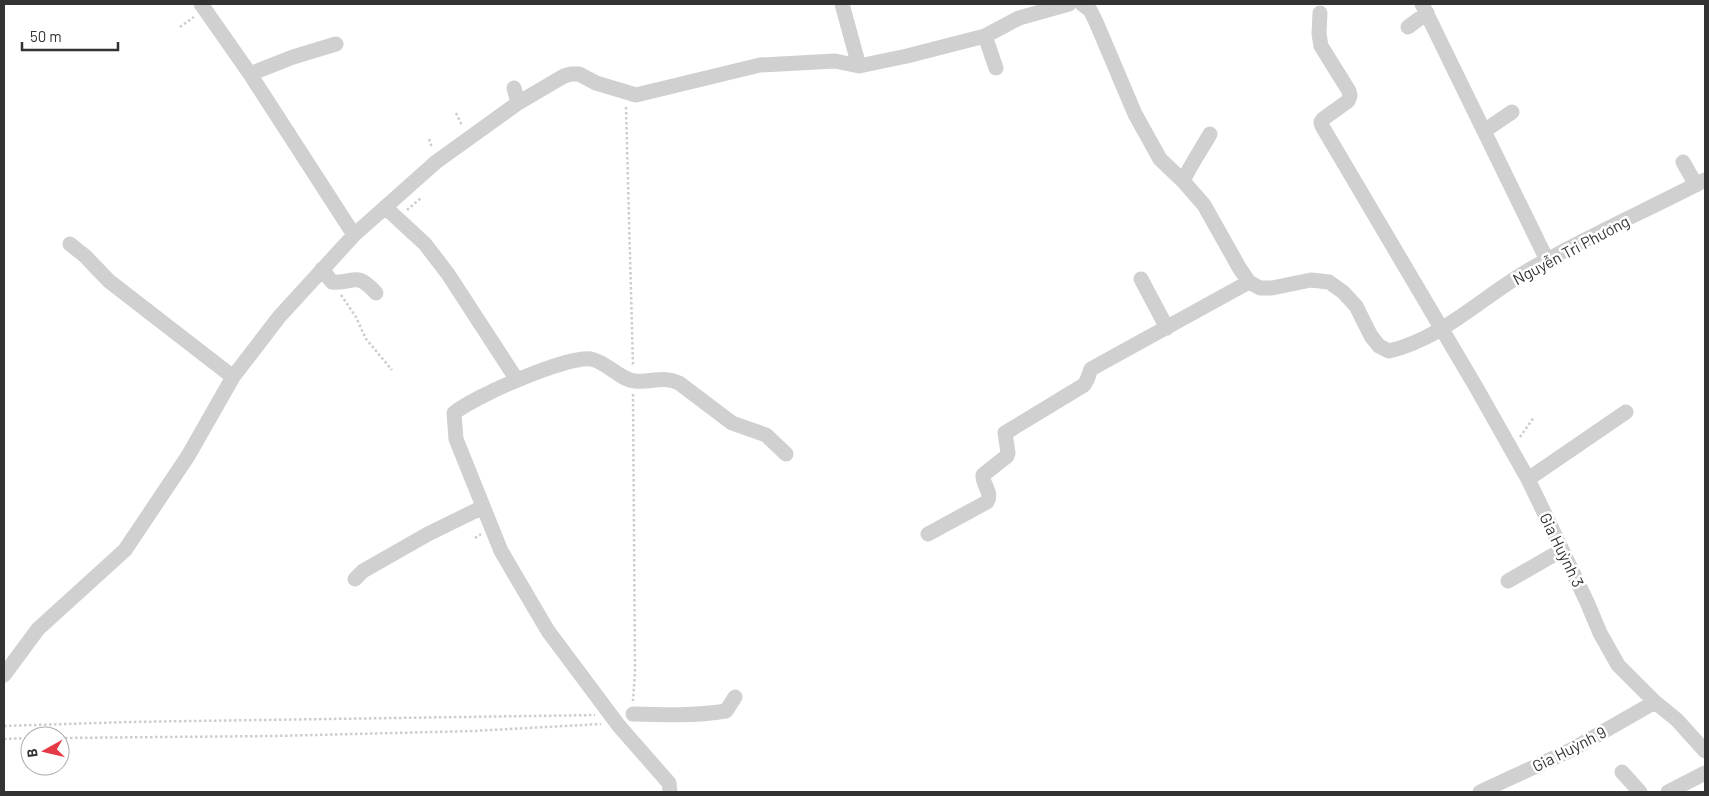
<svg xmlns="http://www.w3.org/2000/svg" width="1709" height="796" viewBox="0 0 1709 796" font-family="Barlow,sans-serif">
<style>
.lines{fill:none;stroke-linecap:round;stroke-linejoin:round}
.path{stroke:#cdcdcd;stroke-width:2.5;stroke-dasharray:2.5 2.5;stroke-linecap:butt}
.minor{stroke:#d0d0d0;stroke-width:15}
.labels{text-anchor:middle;stroke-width:5;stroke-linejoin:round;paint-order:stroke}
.street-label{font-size:16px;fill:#333;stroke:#fff}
</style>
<rect width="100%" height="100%" fill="#fff"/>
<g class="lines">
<!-- path -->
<path class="path" d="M 180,27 L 194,17
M 626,107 L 633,366
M 456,113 L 462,126
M 429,139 L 432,148
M 407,210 L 421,198
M 341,295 L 356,317 L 366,339 L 392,370
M 633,394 L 635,671 L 633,701
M 1520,437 L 1534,417
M 475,538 L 481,534
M 4,726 L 127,722 L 595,715
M 60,738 L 273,736 L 473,731 L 601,724
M 4,739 L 30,738"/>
<!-- minor -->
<path class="minor" d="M 201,4 L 250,74 L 354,235
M 842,4 L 859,66
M 1082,4 L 1090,10 L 1096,22 L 1135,114 L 1160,159 L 1183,181 L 1204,205 L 1240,269 L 1249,282 L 1260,288 L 1272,288 L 1311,280 L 1329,282 L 1343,292 L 1356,306 L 1371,336 L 1379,346 L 1389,351 C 1443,338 1482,297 1529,270 C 1586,237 1647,210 1705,180
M 1422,4 L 1547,260
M 1320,13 L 1319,34 L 1321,46 L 1349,91 L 1350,96 L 1348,101 L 1323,119 L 1321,122 L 1322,126 L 1476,387 L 1528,479 L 1587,602 L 1600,633 L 1618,665 L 1655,702 L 1677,720 L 1705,751
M 1408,27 L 1427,13
M 985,36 L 996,68
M 250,74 L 293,57 L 336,44
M 514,88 L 518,103
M 1484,131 L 1512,112
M 1683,162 L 1696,185
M 1183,181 C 1191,164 1201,150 1210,134
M 385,207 L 425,244 L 448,274 L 517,380
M 70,244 L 85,256 L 109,281 L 233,377
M 322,269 L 332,282 C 355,284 355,270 376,293
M 1141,279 L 1167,328
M 1528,479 L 1626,412
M 928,534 L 987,502 C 993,492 982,485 983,475 L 1007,456 L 1008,453 L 1005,433 L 1084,385 L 1087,380 L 1091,369 L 1249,282
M 355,579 L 363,571 L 428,534 L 483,507
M 1508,581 L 1562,550
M 4,675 L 38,629 L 125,550 L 188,456 L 233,377 L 279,317 L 354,235 L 436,162 L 518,103 L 564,76 L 571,74 L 579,74 L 596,83 L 636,95 L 760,65 L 835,61 L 859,66 L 907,56 L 985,36 L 1019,18 L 1069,4
M 633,714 C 664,715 695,716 726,711 L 735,697
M 1622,772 L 1640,792
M 670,792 L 669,783 L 619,726 L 548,631 L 501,551 L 456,439 L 454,413 C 475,396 566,356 591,359 C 607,362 620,380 635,381 C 652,383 662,375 679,383 L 732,423 L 766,435 L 786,454
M 1480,792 L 1571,750 L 1655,702
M 1668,792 L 1705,773"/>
</g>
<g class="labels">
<!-- street labels -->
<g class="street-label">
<text transform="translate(1571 250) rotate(-28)" y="6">Nguyễn Tri Phương</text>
<text transform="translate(1562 550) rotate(64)" y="6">Gia Huỳnh 3</text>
<text transform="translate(1569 749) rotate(-27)" y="6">Gia Huỳnh 9</text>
</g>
</g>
<!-- border -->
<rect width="1709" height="796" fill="none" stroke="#333333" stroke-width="10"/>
<!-- north arrow -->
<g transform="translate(45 751) rotate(262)"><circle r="24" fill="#ffffff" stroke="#adadad"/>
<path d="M0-4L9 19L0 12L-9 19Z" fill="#e63946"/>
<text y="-8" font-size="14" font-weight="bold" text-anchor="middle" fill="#333333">B</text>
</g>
<!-- scale -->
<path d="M22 42v8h96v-8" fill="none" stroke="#333333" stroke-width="2.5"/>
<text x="30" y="42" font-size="15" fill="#333333" stroke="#ffffff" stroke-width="4" paint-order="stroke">50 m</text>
</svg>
